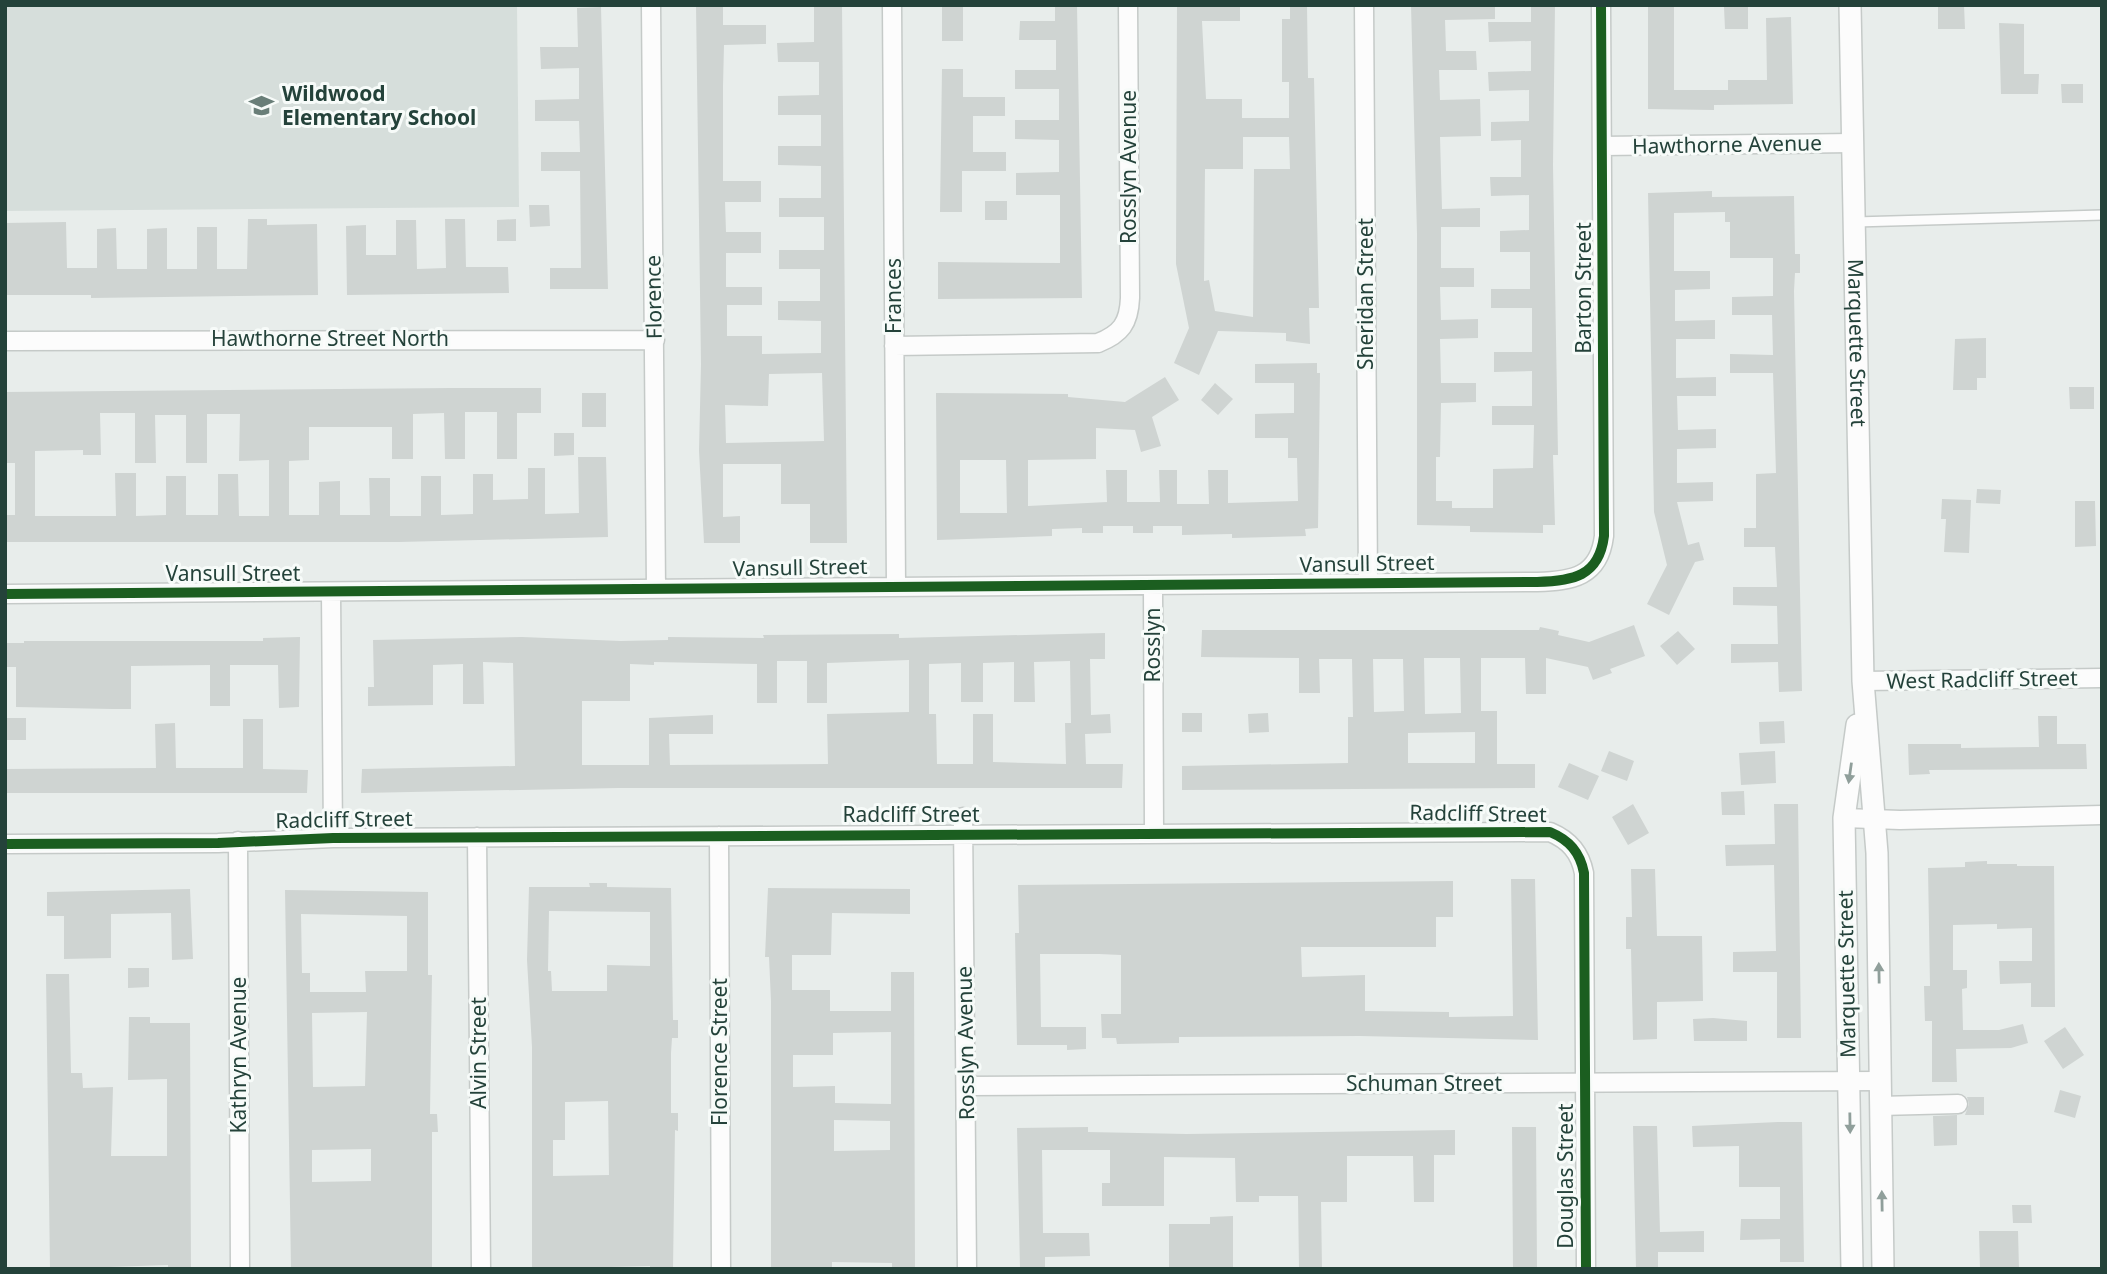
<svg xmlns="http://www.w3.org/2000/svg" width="2107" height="1274" viewBox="0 0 2107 1274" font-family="'Noto Sans',sans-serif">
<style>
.built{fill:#d6dedb}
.building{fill:#cfd4d2;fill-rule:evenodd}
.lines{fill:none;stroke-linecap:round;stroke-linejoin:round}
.service-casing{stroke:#c5cac8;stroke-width:12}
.minor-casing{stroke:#c5cac8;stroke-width:21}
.tertiary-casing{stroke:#c5cac8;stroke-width:24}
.service{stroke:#fcfcfc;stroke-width:9}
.minor{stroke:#fcfcfc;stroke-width:18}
.tertiary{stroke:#fcfcfc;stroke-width:21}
.cycleway-casing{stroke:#f7fbf9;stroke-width:15}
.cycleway{stroke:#1b5e20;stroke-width:10}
.oneway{fill:#909f9b}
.labels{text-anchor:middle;stroke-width:6;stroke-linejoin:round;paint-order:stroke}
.poi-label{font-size:21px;font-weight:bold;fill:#24423a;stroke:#f7fbf9;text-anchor:start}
.street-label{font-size:21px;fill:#24423a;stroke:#f7fbf9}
</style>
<rect width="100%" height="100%" fill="#e8edeb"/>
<!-- built -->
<path class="built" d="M 5,5 L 517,5 L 519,207 L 5,211 Z"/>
<!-- building -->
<path class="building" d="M 696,5 L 723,5 L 723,25 L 766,25 L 766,44 L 724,45 L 723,86 L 723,181 L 761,181 L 761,202 L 725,202 L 726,232 L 761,232 L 761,253 L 726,253 L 726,287 L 762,287 L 762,305 L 727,305 L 727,336 L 762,336 L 762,354 L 821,353 L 821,321 L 778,320 L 778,301 L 820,301 L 820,269 L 779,269 L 779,250 L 824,250 L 824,217 L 779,217 L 779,198 L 821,198 L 821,166 L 778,165 L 778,146 L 821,146 L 821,115 L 778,115 L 778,96 L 819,95 L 819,62 L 778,62 L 777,43 L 814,42 L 814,5 L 842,5 L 847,543 L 810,543 L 810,504 L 781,504 L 781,464 L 723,464 L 723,517 L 740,516 L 740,543 L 704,543 L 699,451 L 701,364 ZM 822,373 L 824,441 L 726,443 L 725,405 L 768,406 L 769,374 Z
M 942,5 L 963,5 L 963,41 L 942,41 Z
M 1055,5 L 1077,5 L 1082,298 L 938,299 L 938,262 L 1060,263 L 1060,195 L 1016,195 L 1016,173 L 1059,172 L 1059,140 L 1015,139 L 1015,120 L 1059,120 L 1059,89 L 1015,89 L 1015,70 L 1056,70 L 1056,40 L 1019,40 L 1020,21 L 1055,21 Z
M 1177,5 L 1240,5 L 1240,21 L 1202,21 L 1206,99 L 1242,99 L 1242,118 L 1289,118 L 1289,82 L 1282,82 L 1282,19 L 1290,19 L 1290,5 L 1307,5 L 1308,78 L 1314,78 L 1319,308 L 1309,308 L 1310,344 L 1286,341 L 1286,333 L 1218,331 L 1199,375 L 1174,363 L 1189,328 L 1176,264 ZM 1243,137 L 1289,137 L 1290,169 L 1254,169 L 1253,317 L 1215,311 L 1209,280 L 1204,281 L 1205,169 L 1243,169 Z
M 1411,5 L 1495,5 L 1495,19 L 1445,20 L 1446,51 L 1476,51 L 1477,70 L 1439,70 L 1440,100 L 1480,99 L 1481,136 L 1440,137 L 1442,209 L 1480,208 L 1480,227 L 1441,227 L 1441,268 L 1474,268 L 1474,287 L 1440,287 L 1441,320 L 1478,319 L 1478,338 L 1440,339 L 1441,383 L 1476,383 L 1476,402 L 1441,403 L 1440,457 L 1436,457 L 1436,501 L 1452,501 L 1452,508 L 1493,508 L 1493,469 L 1533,468 L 1534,425 L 1492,425 L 1492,406 L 1532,406 L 1532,371 L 1494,372 L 1494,352 L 1532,352 L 1532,308 L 1491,308 L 1491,289 L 1530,289 L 1530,252 L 1500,252 L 1500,231 L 1529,230 L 1529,195 L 1491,196 L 1490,177 L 1521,177 L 1521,140 L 1491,141 L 1491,122 L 1529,121 L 1529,90 L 1489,91 L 1488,72 L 1531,71 L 1531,41 L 1489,42 L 1488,22 L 1531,22 L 1531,5 L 1555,5 L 1553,165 L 1558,455 L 1553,455 L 1555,525 L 1543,525 L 1543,533 L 1470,532 L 1470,526 L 1417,525 L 1417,234 Z
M 1648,5 L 1674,5 L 1674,90 L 1728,90 L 1728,80 L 1767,80 L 1766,18 L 1791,17 L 1793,104 L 1714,105 L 1714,110 L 1648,109 Z
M 1938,5 L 1964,5 L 1965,29 L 1938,29 Z
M 601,7 L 608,289 L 550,289 L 550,268 L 581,268 L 580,171 L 541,171 L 541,152 L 580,152 L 579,121 L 535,121 L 535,100 L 579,99 L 579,68 L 541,69 L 540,47 L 578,47 L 577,8 Z
M 1724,7 L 1748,7 L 1748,29 L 1725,29 Z
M 1999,23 L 2024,24 L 2024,74 L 2039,74 L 2038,94 L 2001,94 Z
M 942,69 L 963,69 L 963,97 L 1005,97 L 1005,116 L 973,116 L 973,152 L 1006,152 L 1006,171 L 962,171 L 962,212 L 940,212 Z
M 2061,84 L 2083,84 L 2083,103 L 2062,103 Z
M 1712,191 L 1712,197 L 1794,196 L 1795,254 L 1800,254 L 1800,273 L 1795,273 L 1794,291 L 1802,691 L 1779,692 L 1778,662 L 1731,663 L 1731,644 L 1778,644 L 1777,606 L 1733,605 L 1733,587 L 1777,587 L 1775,547 L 1744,547 L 1744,528 L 1756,528 L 1756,474 L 1776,473 L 1773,373 L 1730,373 L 1730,354 L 1773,355 L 1772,315 L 1732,315 L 1732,297 L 1773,296 L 1773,258 L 1730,258 L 1730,222 L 1725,222 L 1725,212 L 1674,213 L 1674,271 L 1710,271 L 1710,289 L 1675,290 L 1675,321 L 1715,320 L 1715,339 L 1676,339 L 1676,378 L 1716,377 L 1716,396 L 1677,396 L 1678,430 L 1716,429 L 1716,448 L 1677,449 L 1677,483 L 1713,482 L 1713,501 L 1677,502 L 1688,545 L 1699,542 L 1704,560 L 1695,562 L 1669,615 L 1647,604 L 1667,565 L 1654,512 L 1648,193 Z
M 985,201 L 1007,201 L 1007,220 L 985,220 Z
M 529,205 L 549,205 L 550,226 L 530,227 Z
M 248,219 L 267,219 L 267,225 L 317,224 L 318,295 L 91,298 L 91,295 L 5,295 L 5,223 L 66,222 L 67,268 L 97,268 L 97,229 L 116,228 L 117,269 L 147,269 L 147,229 L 167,228 L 167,269 L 197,269 L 197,227 L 217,227 L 217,269 L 247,269 Z
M 445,219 L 465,219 L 466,267 L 508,267 L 509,293 L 347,295 L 346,226 L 366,225 L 366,255 L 396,255 L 396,220 L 416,220 L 417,269 L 446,268 Z
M 516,219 L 516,241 L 497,241 L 497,220 Z
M 1986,338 L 1986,378 L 1977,378 L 1977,390 L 1953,390 L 1955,339 Z
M 1317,363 L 1317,373 L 1320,373 L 1318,528 L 1305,529 L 1306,536 L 1232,538 L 1232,534 L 1182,535 L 1182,526 L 1153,526 L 1153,533 L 1133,533 L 1133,526 L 1103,526 L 1103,533 L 1082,533 L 1082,528 L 1052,529 L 1052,536 L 937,540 L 936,393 L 1068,394 L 1068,397 L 1125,402 L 1165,377 L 1179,400 L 1152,417 L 1161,446 L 1141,452 L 1135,430 L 1096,428 L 1096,459 L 1028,460 L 1028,506 L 1107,502 L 1106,470 L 1127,470 L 1127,502 L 1160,502 L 1159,470 L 1177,470 L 1177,504 L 1209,504 L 1208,470 L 1228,470 L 1228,503 L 1298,501 L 1297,458 L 1288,458 L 1288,438 L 1255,438 L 1255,414 L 1294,413 L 1294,383 L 1255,383 L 1255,364 ZM 960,460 L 1006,460 L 1007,513 L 960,513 Z
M 1215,383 L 1233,399 L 1218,415 L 1201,400 Z
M 2069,387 L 2094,387 L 2094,409 L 2070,409 Z
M 451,388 L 541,388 L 541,413 L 517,413 L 517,459 L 497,459 L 497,412 L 465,412 L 465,459 L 445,459 L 444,413 L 413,414 L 413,459 L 392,459 L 392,427 L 309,427 L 309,460 L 289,461 L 289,515 L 319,515 L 319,482 L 340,481 L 340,515 L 370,515 L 369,478 L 390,478 L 390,516 L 421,516 L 421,476 L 441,476 L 441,515 L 473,514 L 473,474 L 493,474 L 493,500 L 528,499 L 528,468 L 545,468 L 545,514 L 579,513 L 578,457 L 606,457 L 608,537 L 399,542 L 5,542 L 5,515 L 15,515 L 15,463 L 5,463 L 5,392 ZM 100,413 L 135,413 L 135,463 L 156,463 L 155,415 L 186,415 L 186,463 L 207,463 L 207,414 L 240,414 L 239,461 L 269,460 L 269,516 L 239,516 L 238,474 L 218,474 L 218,515 L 186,515 L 186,476 L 166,476 L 166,515 L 136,516 L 136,473 L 115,473 L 116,516 L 35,516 L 35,451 L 83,450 L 83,455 L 101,455 Z
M 582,393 L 606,393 L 606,427 L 582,427 Z
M 554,433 L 574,433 L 574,455 L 554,456 Z
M 1977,489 L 2001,490 L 2000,504 L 1976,503 Z
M 1942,499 L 1971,500 L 1969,553 L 1944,552 L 1946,519 L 1941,519 Z
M 2075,501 L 2095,501 L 2096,546 L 2075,547 Z
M 1634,625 L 1645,656 L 1610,669 L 1612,673 L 1593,680 L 1588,667 L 1546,658 L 1546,694 L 1526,694 L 1525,658 L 1481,658 L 1481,711 L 1497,711 L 1497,764 L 1535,764 L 1535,788 L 1182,790 L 1182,766 L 1348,763 L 1348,717 L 1353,717 L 1352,659 L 1319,659 L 1320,693 L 1299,693 L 1299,658 L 1201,657 L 1202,630 L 1539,630 L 1540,627 L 1559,631 L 1558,635 L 1589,642 ZM 1424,658 L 1460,658 L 1461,713 L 1425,714 ZM 1373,659 L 1403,659 L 1404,711 L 1374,712 ZM 1475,732 L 1475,763 L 1408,763 L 1408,733 Z
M 1678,631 L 1695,649 L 1677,665 L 1660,646 Z
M 1105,633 L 1105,659 L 1090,659 L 1091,715 L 1110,714 L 1111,733 L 1085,734 L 1086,764 L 1123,764 L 1122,788 L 618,788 L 361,793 L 362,769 L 515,766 L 513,663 L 483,662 L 484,704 L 463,704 L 463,664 L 433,665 L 433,705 L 368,706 L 368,687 L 374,687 L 373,640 L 522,637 L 621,641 L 668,640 L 668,637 L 764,638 L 763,635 L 899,634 L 899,638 ZM 909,660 L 909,712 L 827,714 L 828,764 L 670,765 L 669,734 L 713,734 L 713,715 L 649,718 L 649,765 L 582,765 L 582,701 L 630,701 L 630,664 L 654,665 L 654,662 L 757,664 L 757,703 L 777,703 L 777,661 L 807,661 L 807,703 L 827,703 L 827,663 ZM 1070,661 L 1071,723 L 1065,723 L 1066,764 L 993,762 L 993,714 L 973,714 L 973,764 L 937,764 L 936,714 L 929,714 L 929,664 L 961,663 L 961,702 L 983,702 L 983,663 L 1014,662 L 1014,702 L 1035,702 L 1034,662 Z
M 300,637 L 299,707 L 279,708 L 278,665 L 230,665 L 230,706 L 210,706 L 210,665 L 131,666 L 131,709 L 112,709 L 16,707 L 16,667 L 5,667 L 5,643 L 24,643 L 24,641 L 263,641 L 263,638 Z
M 1182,713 L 1202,713 L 1202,732 L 1182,732 Z
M 1268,713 L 1269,732 L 1249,733 L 1248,714 Z
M 2038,716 L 2057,716 L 2057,744 L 2086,744 L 2087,769 L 1929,770 L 1930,774 L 1909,775 L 1908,744 L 1961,744 L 1961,748 L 2039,747 Z
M 6,718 L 26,718 L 26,740 L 6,740 Z
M 243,719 L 263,719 L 263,769 L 308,770 L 307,793 L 5,793 L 5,769 L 156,768 L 155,724 L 175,723 L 176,768 L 243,768 Z
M 1784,721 L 1785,743 L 1760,744 L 1759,722 Z
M 1609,751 L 1634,761 L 1627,781 L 1601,771 Z
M 1775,751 L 1776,783 L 1741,785 L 1739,753 Z
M 1569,763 L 1599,776 L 1588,800 L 1558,787 Z
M 1744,791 L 1745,815 L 1722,815 L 1721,792 Z
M 1633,804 L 1649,833 L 1628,845 L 1612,817 Z
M 1774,804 L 1798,804 L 1801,1038 L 1777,1038 L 1777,972 L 1733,972 L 1733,952 L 1776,951 L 1774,865 L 1726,866 L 1725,845 L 1775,844 Z
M 1987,861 L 1987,864 L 2017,864 L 2017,866 L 2054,866 L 2055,1007 L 2031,1007 L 2031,983 L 2000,984 L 1999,961 L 2032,961 L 2032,928 L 1997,929 L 1997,924 L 1953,925 L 1953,970 L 1967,970 L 1967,988 L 1962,989 L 1963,1030 L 1999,1030 L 2023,1024 L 2028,1043 L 2011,1048 L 1956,1049 L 1957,1082 L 1932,1082 L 1932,1021 L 1925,1021 L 1924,986 L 1930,986 L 1928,868 L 1965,867 L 1965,862 Z
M 1631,869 L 1655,869 L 1657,936 L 1702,936 L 1703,1001 L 1657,1002 L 1657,1039 L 1633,1040 L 1631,949 L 1626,949 L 1626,917 L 1632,917 Z
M 1511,879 L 1535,879 L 1538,1040 L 1360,1036 L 1179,1037 L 1179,1043 L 1117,1044 L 1116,1038 L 1102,1038 L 1101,1014 L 1121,1014 L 1121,955 L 1099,954 L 1040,954 L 1041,1027 L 1086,1027 L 1086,1049 L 1067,1050 L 1067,1045 L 1017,1045 L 1015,933 L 1019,933 L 1018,885 L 1453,881 L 1453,917 L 1436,917 L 1436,947 L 1301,947 L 1302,977 L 1365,975 L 1365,1011 L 1449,1012 L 1449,1017 L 1513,1016 Z
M 589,883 L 607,883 L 607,887 L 671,888 L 673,1020 L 678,1020 L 678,1038 L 672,1038 L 671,1053 L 671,1113 L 678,1113 L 678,1131 L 675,1130 L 673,1269 L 650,1269 L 650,1266 L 532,1269 L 532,1047 L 527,960 L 529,887 L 590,887 ZM 549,911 L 650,912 L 650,966 L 607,965 L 607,991 L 552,991 L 551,971 L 548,971 ZM 608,1101 L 609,1175 L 553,1176 L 553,1140 L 565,1140 L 565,1102 Z
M 768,888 L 910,889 L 910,914 L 832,913 L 831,955 L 792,955 L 792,990 L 830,990 L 830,1011 L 891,1011 L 891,972 L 914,972 L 915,1269 L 892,1269 L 892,1263 L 832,1262 L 832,1269 L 771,1269 L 771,1001 L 769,957 L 765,957 ZM 891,1032 L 891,1104 L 835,1103 L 835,1086 L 793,1087 L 793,1055 L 833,1055 L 833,1033 ZM 834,1120 L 890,1121 L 890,1150 L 834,1151 Z
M 190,889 L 193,959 L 172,960 L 171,913 L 111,914 L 111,958 L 64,959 L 64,916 L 47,916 L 47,892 Z
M 285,890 L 428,892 L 428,975 L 432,975 L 430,1114 L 437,1114 L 438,1132 L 432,1132 L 432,1269 L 291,1269 ZM 301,914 L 407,916 L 407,971 L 365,971 L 366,992 L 310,992 L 310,973 L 302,973 ZM 367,1012 L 365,1086 L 313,1087 L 312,1013 ZM 371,1149 L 371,1181 L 312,1182 L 312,1150 Z
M 128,968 L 149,968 L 149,987 L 128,988 Z
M 46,974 L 69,974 L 71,1073 L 82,1073 L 83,1088 L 113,1087 L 111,1156 L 167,1156 L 167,1079 L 128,1080 L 129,1017 L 150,1017 L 150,1023 L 190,1023 L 191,1269 L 168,1269 L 168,1265 L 50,1269 Z
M 1713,1018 L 1747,1021 L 1747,1041 L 1694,1041 L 1693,1019 Z
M 2065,1027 L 2084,1055 L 2063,1069 L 2044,1041 Z
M 2060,1090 L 2081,1096 L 2075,1118 L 2054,1112 Z
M 1967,1097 L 1984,1097 L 1984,1115 L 1965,1115 L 1969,1104 Z
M 1957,1115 L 1957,1145 L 1934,1146 L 1933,1116 Z
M 1778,1122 L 1802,1122 L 1804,1262 L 1780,1262 L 1780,1239 L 1740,1240 L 1741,1219 L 1780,1219 L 1780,1187 L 1739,1187 L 1739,1146 L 1693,1147 L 1692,1126 Z
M 1633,1126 L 1657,1126 L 1660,1232 L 1704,1231 L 1704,1252 L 1658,1252 L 1658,1269 L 1636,1269 Z
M 1088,1127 L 1088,1132 L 1187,1134 L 1455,1130 L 1455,1155 L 1434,1155 L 1434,1202 L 1414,1202 L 1413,1156 L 1347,1156 L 1347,1202 L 1321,1202 L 1322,1269 L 1299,1269 L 1298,1196 L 1259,1196 L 1259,1202 L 1236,1202 L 1235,1158 L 1164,1157 L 1164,1206 L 1102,1206 L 1102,1183 L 1110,1183 L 1110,1150 L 1042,1150 L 1043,1233 L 1089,1233 L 1090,1256 L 1045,1257 L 1045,1269 L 1020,1269 L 1017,1128 Z
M 1512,1127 L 1536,1127 L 1537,1269 L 1513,1269 Z
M 2012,1205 L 2031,1205 L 2032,1223 L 2013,1223 Z
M 1233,1216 L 1233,1269 L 1169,1269 L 1169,1224 L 1210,1224 L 1210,1217 Z
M 1979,1231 L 2018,1231 L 2019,1269 L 1980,1269 Z"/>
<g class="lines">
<defs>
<path id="service" d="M 1855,222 L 2102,215"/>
<path id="minor" d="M 651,5 L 656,589
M 892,5 L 896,586
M 1364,5 L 1368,583
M 1603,146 L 1851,143
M 5,341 L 655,340
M 894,346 L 1098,343 C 1121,334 1129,323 1130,298 L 1128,5
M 1153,585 L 1154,833
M 331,592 L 333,838
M 5,594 L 1537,582 C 1572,581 1599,577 1604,536 L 1601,5
M 1863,681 L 2102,678
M 963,817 L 967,1269
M 1844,818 L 1900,820 L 2102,815
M 719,836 L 721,1269
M 477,837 L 481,1269
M 238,841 L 240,1269
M 5,844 L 218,843 L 333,838 L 1550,832 C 1569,840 1580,852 1584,873 L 1586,1269
M 967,1086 L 1880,1081
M 1880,1106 L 1958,1104"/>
<g id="tertiary">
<path id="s1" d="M 1850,5 L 1863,681 L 1877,853 L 1883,1269"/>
<path d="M 1852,1269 L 1844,818 L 1857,725"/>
</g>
</defs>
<!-- service casing -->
<use href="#service" class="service-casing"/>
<!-- minor casing -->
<use href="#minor" class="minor-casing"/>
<!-- tertiary casing -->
<use href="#tertiary" class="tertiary-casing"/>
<!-- service -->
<use href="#service" class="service"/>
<!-- minor -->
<use href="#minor" class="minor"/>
<!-- tertiary -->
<use href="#tertiary" class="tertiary"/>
<defs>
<path id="cycleway" d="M 5,594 L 1537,582 C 1572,581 1599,577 1604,536 L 1601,5
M 5,844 L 218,843 L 333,838 L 1550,832 C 1569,840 1580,852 1584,873 L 1586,1269"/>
</defs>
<!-- cycleway casing -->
<use href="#cycleway" class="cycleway-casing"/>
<!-- cycleway -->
<use href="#cycleway" class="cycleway"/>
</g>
<!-- one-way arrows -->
<defs><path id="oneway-solid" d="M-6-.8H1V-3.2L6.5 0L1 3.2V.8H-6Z" transform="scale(1.75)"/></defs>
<g class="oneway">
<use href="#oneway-solid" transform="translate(1850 773) rotate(98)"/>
<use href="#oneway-solid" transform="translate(1879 973) rotate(-91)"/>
<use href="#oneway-solid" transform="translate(1850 1123) rotate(89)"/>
<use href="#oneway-solid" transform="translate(1882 1201) rotate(-91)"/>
</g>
<!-- icons -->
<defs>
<symbol id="school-bare" viewBox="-9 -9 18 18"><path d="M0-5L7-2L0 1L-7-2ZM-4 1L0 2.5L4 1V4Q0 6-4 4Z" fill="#697e78" stroke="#f7fbf9" stroke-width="2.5" paint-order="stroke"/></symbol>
</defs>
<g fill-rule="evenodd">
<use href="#school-bare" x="244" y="88" width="35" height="35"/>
</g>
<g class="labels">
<!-- poi labels -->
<g class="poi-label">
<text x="282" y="101">Wildwood<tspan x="282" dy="24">Elementary School</tspan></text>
</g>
<!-- street labels -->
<g class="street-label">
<text transform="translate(1727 145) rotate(-1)" y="7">Hawthorne Avenue</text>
<text transform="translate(1129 167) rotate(-90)" y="7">Rosslyn Avenue</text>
<text transform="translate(1584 288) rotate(-90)" y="7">Barton Street</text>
<text transform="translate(1366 294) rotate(-90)" y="7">Sheridan Street</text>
<text transform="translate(894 296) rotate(-90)" y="7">Frances</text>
<text transform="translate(654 297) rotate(-91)" y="7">Florence</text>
<text x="330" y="346">Hawthorne Street North</text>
<text dy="7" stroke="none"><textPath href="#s1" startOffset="338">Marquette Street</textPath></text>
<text transform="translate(1367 564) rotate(-1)" y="7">Vansull Street</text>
<text transform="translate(800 568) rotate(-1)" y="7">Vansull Street</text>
<text x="233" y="581">Vansull Street</text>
<text transform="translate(1153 645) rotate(-90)" y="7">Rosslyn</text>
<text transform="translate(1982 680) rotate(-1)" y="7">West Radcliff Street</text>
<text transform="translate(1478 814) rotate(1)" y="7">Radcliff Street</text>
<text x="911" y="822">Radcliff Street</text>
<text transform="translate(344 820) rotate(-1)" y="7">Radcliff Street</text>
<text transform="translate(1847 974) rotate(-91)" y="7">Marquette Street</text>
<text transform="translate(966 1043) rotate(-91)" y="7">Rosslyn Avenue</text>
<text transform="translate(720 1052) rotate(-90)" y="7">Florence Street</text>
<text transform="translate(479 1053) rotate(-90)" y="7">Alvin Street</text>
<text transform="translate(239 1055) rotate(-90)" y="7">Kathryn Avenue</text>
<text x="1424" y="1091">Schuman Street</text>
<text transform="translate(1566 1176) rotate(-90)" y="7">Douglas Street</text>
</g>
</g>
<!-- border -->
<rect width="2107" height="1274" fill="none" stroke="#24423a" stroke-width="14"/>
</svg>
